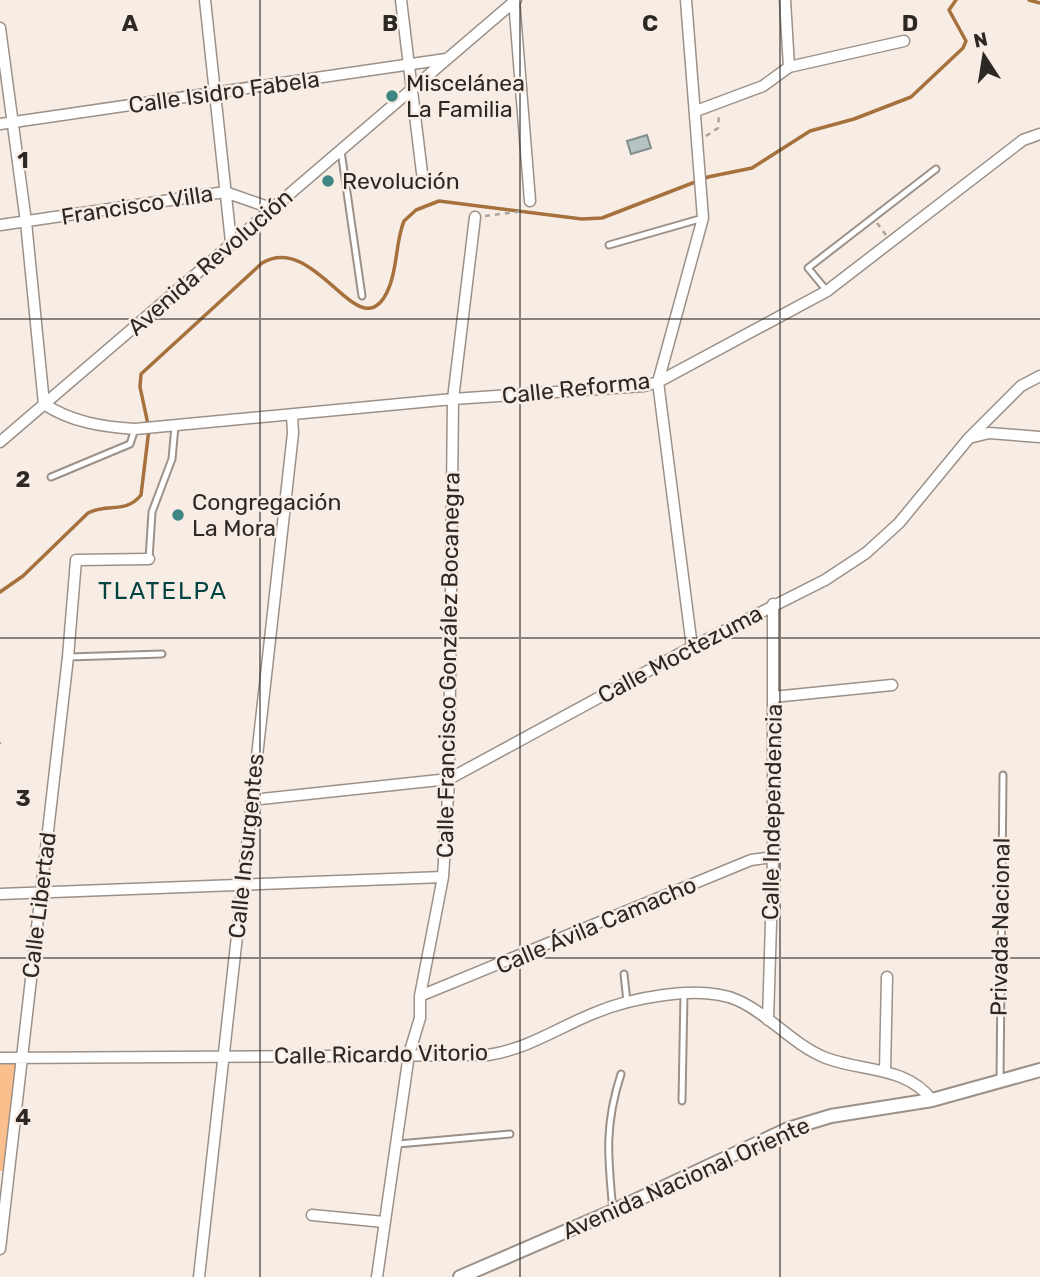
<svg xmlns="http://www.w3.org/2000/svg" width="1040" height="1277" viewBox="0 0 1040 1277" font-family="Rubik,sans-serif">
<style>
.green{fill:#fabf8c}
.lines{fill:none;stroke-linecap:round;stroke-linejoin:round}
.stream{stroke:#a6713d;stroke-width:3.5}
.building{fill:#b5c4c3;stroke:#808e8d;stroke-width:2}
.service-casing{stroke:#9b9189;stroke-width:9}
.minor-casing{stroke:#9b9189;stroke-width:13}
.tertiary-casing{stroke:#9b9189;stroke-width:16}
.path{stroke:#aba29b;stroke-width:2.5;stroke-dasharray:5 5;stroke-linecap:butt}
.service{stroke:#fff;stroke-width:5}
.minor{stroke:#fff;stroke-width:10}
.tertiary{stroke:#fff;stroke-width:12}
.grid{fill:none;stroke:#2c2824;stroke-width:2;stroke-opacity:0.55}
.poi-dot{fill:#3f8683;stroke:#f8ede4;stroke-width:2.5}
.labels{text-anchor:middle;stroke-width:5;stroke-linejoin:round;paint-order:stroke}
.poi-label{font-size:23px;fill:#2c2824;stroke:#f8ede4;text-anchor:start}
.street-label{font-size:23px;fill:#2c2824;stroke:#f8ede4}
.neighbourhood-label{font-size:24px;letter-spacing:2px;fill:#004341;stroke:#f8ede4}
.grid-label{font-size:23px;text-anchor:middle;font-weight:bold;fill:#2c2824;stroke:#f8ede4;stroke-width:5;stroke-linejoin:round;paint-order:stroke}
</style>
<rect width="100%" height="100%" fill="#f8ede4"/>
<!-- green -->
<path class="green" d="M 19,1056 L 7,1171 L 0,1171 L 0,1057 Z"/>
<g class="lines">
<!-- stream -->
<path class="stream" d="M 1029,0 L 1040,3
M 0,592 L 23,576 L 88,513 C 107,503 126,514 141,495 L 149,429 L 140,387 L 141,374 L 262,263 C 317,231 360,353 388,290 C 398,269 395,243 404,221 L 416,210 L 439,201 L 582,219 L 602,218 L 708,177 L 752,168 L 810,131 L 854,119 L 911,97 L 963,48 L 966,41 L 949,10 L 956,0"/>
</g>
<!-- building -->
<path class="building" d="M 647,135 L 651,148 L 631,154 L 627,141 Z"/>
<g class="lines">
<defs>
<path id="service" d="M 341,151 L 362,296
M 609,245 L 703,218
M 827,291 L 808,268 L 936,169
M 51,477 L 130,444 L 135,429
M 149,559 L 152,512 L 172,459 L 175,426
M 68,657 L 162,654
M 624,974 L 627,1002
M 1000,1080 L 1003,775
M 682,1101 L 684,993
M 398,1144 L 510,1134
M 613,1211 C 608,1158 604,1126 621,1074"/>
<path id="minor" d="M 205,0 L 231,242
M 401,0 L 422,173
M 514,0 L 530,201
M 686,0 L 703,218 L 658,382 L 692,647
M 785,0 L 789,67
M 0,28 L 26,222 L 44,404
M 696,111 L 763,86 L 789,67 L 904,41
M 0,124 L 446,59
M 0,225 L 225,192 L 271,208
M 44,404 C 71,422 103,427 135,429 L 453,399 L 644,386 L 658,382 L 827,291 L 1023,140 L 1040,134
M 969,438 L 989,433 L 1040,437
M 0,442 L 516,0
M 773,697 L 892,685
M 252,800 L 449,779 L 692,647 L 825,580 L 866,553 L 899,523 L 969,438 L 1021,386 L 1040,376
M 0,894 L 443,877
M 420,996 L 751,860 L 773,857
M 768,1020 L 773,857 L 773,604
M 0,1058 L 488,1055 C 527,1049 556,1029 592,1014 C 629,998 699,984 737,1000 C 769,1014 793,1045 826,1058 C 863,1072 906,1066 932,1100
M 885,1071 L 887,977
M 312,1215 L 384,1222
M 0,1249 L 68,657 L 76,560 L 149,559
M 199,1277 L 293,433 L 292,415
M 377,1277 L 409,1054 L 420,1018 L 420,996 L 443,877 L 449,779 L 453,399 L 475,217"/>
<path id="tertiary" d="M 460,1277 L 613,1211 L 788,1129 L 831,1116 L 932,1100 L 1040,1070"/>
</defs>
<!-- service casing -->
<use href="#service" class="service-casing"/>
<!-- minor casing -->
<use href="#minor" class="minor-casing"/>
<!-- tertiary casing -->
<use href="#tertiary" class="tertiary-casing"/>
<!-- path -->
<path class="path" d="M 706,136 L 718,128 L 719,114
M 485,216 L 524,211
M 877,223 L 886,235
M 0,742 L 0,744"/>
<!-- service -->
<use href="#service" class="service"/>
<!-- minor -->
<use href="#minor" class="minor"/>
<!-- tertiary -->
<use href="#tertiary" class="tertiary"/>
</g>
<!-- grid -->
<path class="grid" d="M 260,0 L 260,1277M 520,0 L 520,1277M 780,0 L 780,1277M 0,319 L 1040,319M 0,638 L 1040,638M 0,958 L 1040,958"/>
<!-- markers -->
<g class="poi-dot">
<circle cx="392" cy="96" r="7"/>
<circle cx="328" cy="181" r="7"/>
<circle cx="178" cy="515" r="7"/>
</g>
<g class="labels">
<!-- poi labels -->
<g class="poi-label">
<text x="406" y="91">Miscelánea<tspan x="406" dy="26">La Familia</tspan></text>
<text x="342" y="189">Revolución</text>
<text x="192" y="510">Congregación<tspan x="192" dy="26">La Mora</tspan></text>
</g>
<!-- street labels -->
<g class="street-label">
<text transform="translate(224 92) rotate(-8)" y="8">Calle Isidro Fabela</text>
<text transform="translate(137 205) rotate(-9)" y="8">Francisco Villa</text>
<text transform="translate(210 262) rotate(-41)" y="8">Avenida Revolución</text>
<text transform="translate(576 388) rotate(-6)" y="8">Calle Reforma</text>
<text transform="translate(680 654) rotate(-28)" y="8">Calle Moctezuma</text>
<text transform="translate(448 665) rotate(-89)" y="8">Calle Francisco González Bocanegra</text>
<text transform="translate(772 812) rotate(-89)" y="8">Calle Independencia</text>
<text transform="translate(246 846) rotate(-84)" y="8">Calle Insurgentes</text>
<text transform="translate(39 905) rotate(-83)" y="8">Calle Libertad</text>
<text transform="translate(596 925) rotate(-23)" y="8">Calle Ávila Camacho</text>
<text transform="translate(1000 927) rotate(-89)" y="8">Privada Nacional</text>
<text transform="translate(381 1054) rotate(-1)" y="8">Calle Ricardo Vitorio</text>
<text transform="translate(686 1178) rotate(-24)" y="8">Avenida Nacional Oriente</text>
</g>
<!-- neighbourhood labels -->
<g class="neighbourhood-label">
<text x="163" y="599">TLATELPA</text>
</g>
</g>
<g class="grid-label">
<text x="130" y="31">A</text>
<text x="390" y="31">B</text>
<text x="650" y="31">C</text>
<text x="910" y="31">D</text>
<text x="23" y="168">1</text>
<text x="23" y="487">2</text>
<text x="23" y="806">3</text>
<text x="23" y="1125">4</text>
</g>
<!-- north arrow -->
<g transform="translate(984 56) rotate(348)" stroke="#f8ede4" stroke-width="5" paint-order="stroke">
<path d="M0-5L12 26L0 18L-12 26Z" fill="#2c2824"/>
<text y="-10" font-size="19" font-weight="bold" text-anchor="middle" fill="#2c2824">N</text>
</g>
</svg>
